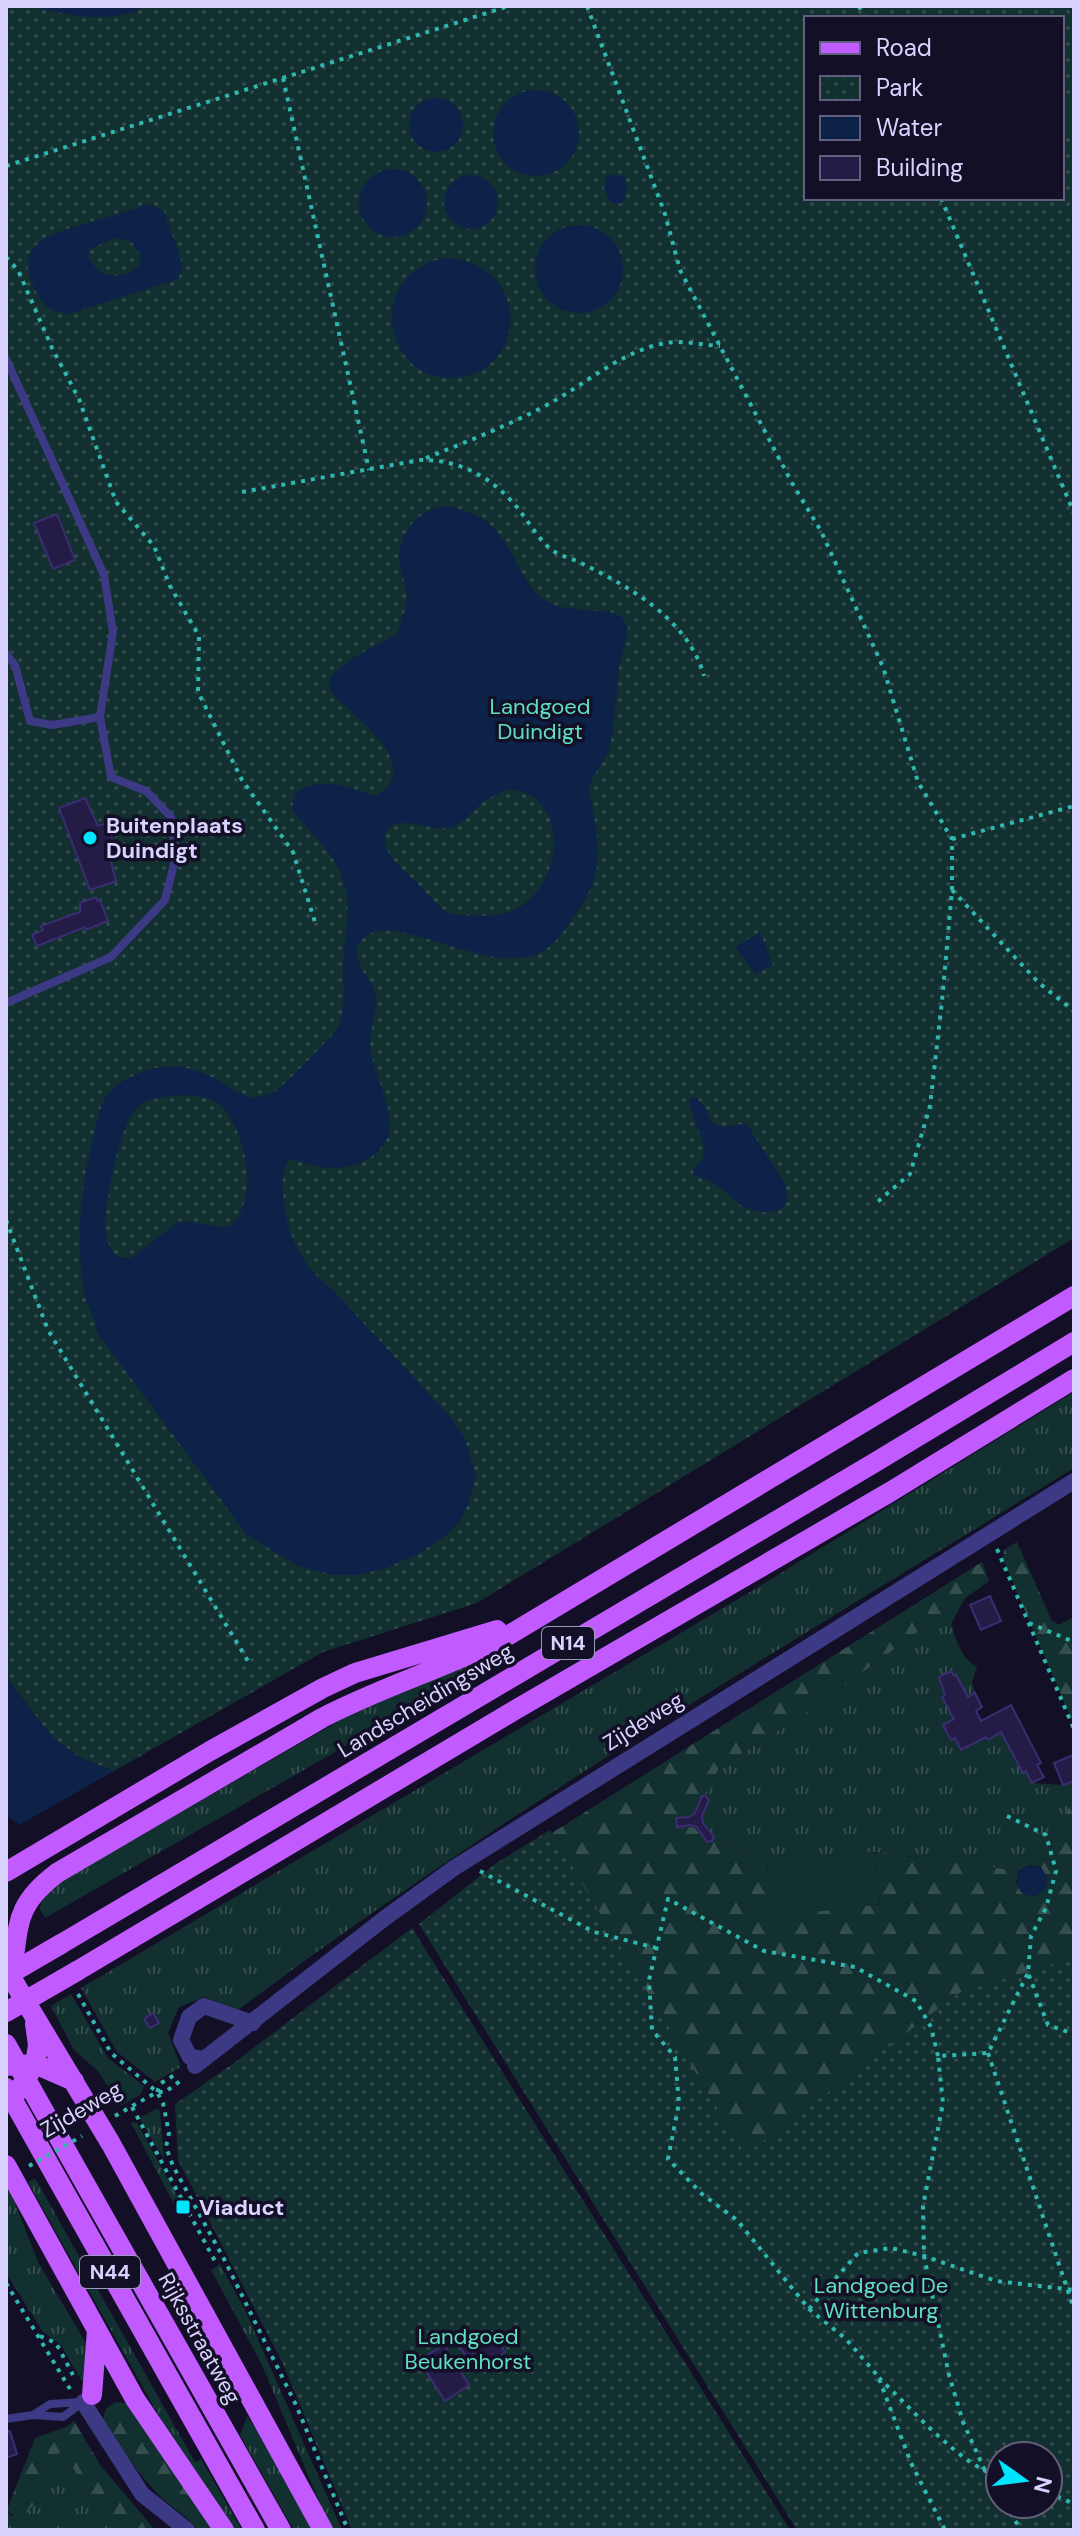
<svg xmlns="http://www.w3.org/2000/svg" width="1080" height="2536" viewBox="0 0 1080 2536" font-family="'DM Sans',sans-serif">
<style>
.grass{fill:url(#grass-tufts)}
.forest{fill:url(#forest-firs);fill-rule:evenodd}
.park{fill:url(#park-dots);fill-rule:evenodd}
.garden{fill:#12302f}
.water{fill:#0c2248;fill-rule:evenodd}
.building{fill:#241b47;stroke:#3b2d73;stroke-width:2}
.lines{fill:none;stroke-linecap:round;stroke-linejoin:round}
.path{stroke:#2fb8b0;stroke-width:4;stroke-dasharray:4 6;stroke-linecap:butt}
.service{stroke:#3d3a85;stroke-width:8}
.minor{stroke:#3d3a85;stroke-width:16}
.primary{stroke:#c25bff;stroke-width:20}
.path-bridge{stroke:#2fb8b0;stroke-width:4;stroke-dasharray:4 6;stroke-linecap:butt}
.primary-bridge{stroke:#c25bff;stroke-width:20}
.poi-dot{fill:#00e5ff;stroke:#130f26;stroke-width:3}
.labels{text-anchor:middle;stroke-width:7;stroke-linejoin:round;paint-order:stroke}
.shield{fill:#130f26;stroke:#9e99be;stroke-width:2}
.shield-label{font-size:20px;font-weight:bold;fill:#d9d4ff}
.park-label{font-size:22px;fill:#5fe0c0;stroke:#130f26}
.poi-label{font-size:22px;font-weight:bold;fill:#d9d4ff;stroke:#130f26;text-anchor:start}
.street-label{font-size:22px;fill:#d9d4ff;stroke:#130f26}
</style>
<defs>
<pattern id="grass-tufts" width="24" height="20" patternUnits="userSpaceOnUse" patternTransform="scale(2)"><rect width="24" height="20" fill="#12302f"/><path d="M3 7l-1-3M5 7V3M7 7l1-3M15 17l-1-3M17 17v-4M19 17l1-3" fill="none" stroke="#344d4e"/></pattern>
<pattern id="forest-firs" width="22" height="20" patternUnits="userSpaceOnUse" patternTransform="scale(2)"><rect width="22" height="20" fill="#12302f"/><path d="M5 1l3.5 6h-7zM16 11l3.5 6h-7z" fill="#344d4e"/></pattern>
<pattern id="park-dots" width="8" height="8" patternUnits="userSpaceOnUse" patternTransform="scale(2)"><rect width="8" height="8" fill="#12302f"/><path d="M2 2h.1M6 6h.1" fill="none" stroke="#344d4e" stroke-width="1.8" stroke-linecap="round"/></pattern>
</defs>
<rect width="100%" height="100%" fill="#130f26"/>
<!-- grass -->
<path class="grass" d="M 1074,1392 L 1074,1468 C 792,1643 504,1810 238,2010 L 205,1997 L 179,2007 L 168,2033 L 181,2067 L 155,2082 L 117,2052 L 81,1988 L 755,1589 Z
M 965,1598 L 951,1624 C 957,1641 961,1658 977,1667 L 972,1682 L 975,1693 L 968,1697 L 942,1683 L 940,1685 L 945,1695 L 942,1698 L 954,1719 L 943,1725 L 950,1740 L 955,1738 L 961,1750 L 986,1737 L 988,1739 L 1001,1732 L 1022,1772 L 1026,1771 L 1032,1783 L 1063,1785 L 1074,1781 L 1074,1795 L 1041,1867 L 1029,1865 L 1019,1871 L 874,1852 L 767,1864 L 714,1837 L 703,1823 L 702,1816 L 709,1800 L 706,1796 L 702,1796 L 719,1768 L 804,1714 Z
M 495,1654 L 498,1659 L 45,1918 L 40,1909 L 43,1897 L 65,1879 L 351,1714 Z
M 71,1994 L 108,2058 L 144,2086 L 141,2094 L 121,2106 L 98,2071 L 74,2050 L 51,2006 Z
M 158,2108 L 160,2112 L 164,2159 L 141,2121 L 141,2117 Z
M 134,2122 L 137,2123 L 180,2201 L 174,2204 L 131,2123 Z
M 35,2178 L 195,2462 L 201,2459 L 242,2530 L 230,2530 L 191,2473 L 28,2182 Z
M 10,2190 L 38,2262 L 87,2345 L 84,2381 L 81,2380 L 61,2345 L 43,2332 L 6,2273 L 6,2192 Z
M 220,2264 L 246,2312 L 342,2530 L 331,2530 L 262,2365 L 211,2270 Z
M 247,2416 L 273,2452 L 315,2530 L 294,2530 L 240,2435 Z
M 54,2453 L 61,2453 L 66,2456 L 87,2492 L 120,2530 L 6,2530 L 7,2510 L 12,2517 Z"/>
<!-- forest -->
<path class="forest" d="M 1017,1542 L 1052,1621 L 1059,1625 L 1074,1617 L 1074,1725 L 1003,1559 L 1004,1550 Z
M 982,1562 L 989,1581 L 804,1714 L 719,1768 L 695,1813 L 689,1817 L 676,1818 L 677,1826 C 696,1827 695,1825 707,1841 L 712,1841 L 714,1837 L 767,1864 L 772,1916 L 880,1904 L 874,1852 L 1019,1871 L 1016,1883 L 1022,1893 L 1034,1896 L 1047,1878 L 1041,1867 L 1074,1795 L 1074,2530 L 807,2530 L 501,1865 ZM 1000,2456 L 1048,2456 L 1048,2504 L 1000,2504 Z
M 115,2402 L 125,2403 L 135,2408 L 217,2530 L 197,2530 C 187,2514 172,2509 160,2496 C 137,2473 121,2447 103,2419 L 106,2409 Z
M 74,2421 L 101,2466 L 155,2530 L 120,2530 L 87,2492 L 66,2456 L 61,2453 L 53,2454 C 47,2468 33,2536 7,2510 L 35,2438 L 66,2427 Z"/>
<!-- park -->
<path class="park" d="M 6,6 L 1074,6 L 1074,1238 L 477,1603 L 323,1652 L 114,1771 L 80,1758 L 52,1737 L 6,1677 ZM 806,18 L 1062,18 L 1062,198 L 806,198 Z
M 550,1830 L 745,2155 L 959,1993 L 1074,1957 L 1074,2530 L 797,2530 L 419,1924 L 495,1864 ZM 1000,2456 L 1048,2456 L 1048,2504 L 1000,2504 Z
M 412,1928 L 790,2530 L 352,2530 L 283,2364 L 178,2160 L 175,2104 L 231,2065 Z"/>
<!-- garden -->
<path class="garden" d="M 1062,83 L 1074,109 L 1074,147 L 1062,121 Z
M 874,1852 L 880,1904 L 772,1917 L 767,1864 Z"/>
<!-- water -->
<path class="water" d="M 32,6 L 147,6 C 111,25 69,16 32,6 Z
M493 133a43 43 0 1 1 86 0a43 43 0 1 1-86 0Z
M409 125a27 27 0 1 1 54 0a27 27 0 1 1-54 0Z
M359 203a34 34 0 1 1 68 0a34 34 0 1 1-68 0Z
M 612,174 L 625,177 L 627,187 L 625,200 L 619,204 L 610,202 L 604,188 L 606,177 Z
M444 202a27 27 0 1 1 54 0a27 27 0 1 1-54 0Z
M 149,204 L 164,211 L 183,266 L 178,279 L 69,314 C 48,312 41,303 33,285 C 13,241 57,232 88,223 C 108,217 129,211 149,204 ZM 115,238 L 131,241 L 141,255 L 139,266 C 120,281 98,279 88,256 L 90,249 Z
M535 269a44 44 0 1 1 88 0a44 44 0 1 1-88 0Z
M 444,258 C 524,259 532,358 467,376 C 388,396 358,276 444,258 Z
M 447,506 C 488,514 501,531 519,567 C 526,580 533,593 546,601 C 565,612 593,609 614,613 L 622,617 L 628,628 L 619,668 L 613,731 L 609,751 L 591,781 L 589,791 C 600,847 608,873 570,922 C 564,931 555,943 546,949 C 495,985 389,903 361,941 C 347,961 373,978 376,997 C 378,1014 367,1033 371,1051 C 375,1075 388,1097 390,1121 C 392,1152 360,1168 332,1168 C 319,1168 303,1162 290,1159 C 283,1168 282,1178 283,1189 C 285,1230 299,1265 332,1289 L 451,1418 L 464,1437 L 476,1475 L 469,1502 L 460,1521 L 444,1537 L 416,1555 L 386,1568 L 359,1575 L 333,1575 L 298,1566 L 247,1535 L 97,1332 C 96,1318 87,1307 84,1293 C 76,1237 80,1192 93,1137 C 97,1122 100,1104 109,1092 C 116,1083 130,1077 140,1073 C 167,1061 196,1067 221,1082 C 232,1088 245,1100 259,1097 C 264,1096 272,1093 276,1091 C 283,1087 336,1033 339,1026 C 346,1006 343,987 343,967 C 344,940 352,908 344,882 C 337,857 312,833 295,814 L 292,807 L 296,792 C 323,775 349,788 376,796 C 425,767 356,717 333,695 L 329,687 L 330,677 L 351,659 L 397,634 C 400,623 407,609 407,598 C 407,588 402,577 400,567 C 395,537 417,508 447,506 ZM 509,789 C 519,791 529,793 537,800 C 569,828 552,892 516,909 C 498,918 476,916 456,915 C 440,913 424,888 411,877 C 401,868 383,853 385,838 C 389,807 435,835 454,827 C 465,822 473,810 482,803 C 490,797 500,793 509,789 ZM 187,1095 C 198,1097 215,1098 222,1106 C 247,1134 260,1200 230,1226 C 212,1229 195,1219 178,1222 L 131,1258 L 119,1257 L 113,1253 C 109,1245 106,1238 105,1229 C 105,1205 119,1127 135,1110 C 148,1096 169,1096 187,1095 Z
M 760,932 L 773,965 L 756,974 L 735,947 Z
M 694,1097 C 717,1110 697,1135 746,1123 L 784,1182 C 796,1212 771,1216 748,1209 C 738,1206 730,1195 722,1189 C 714,1183 704,1178 694,1175 L 693,1170 L 703,1158 L 705,1148 L 690,1107 L 689,1100 Z
M 6,1677 L 52,1737 L 80,1758 L 114,1771 L 19,1825 L 6,1815 Z
M1017 1881a15 15 0 1 1 30 0a15 15 0 1 1-30 0Z"/>
<!-- building -->
<path class="building" d="M 57,514 L 75,560 L 53,569 L 34,523 Z
M 85,798 L 98,826 L 106,823 L 115,847 L 108,850 L 116,881 L 90,890 L 59,808 Z
M 96,897 L 97,901 L 100,900 L 108,921 L 86,930 L 85,927 L 37,946 L 32,935 L 43,930 L 41,926 L 80,912 L 80,903 Z
M 990,1596 L 1001,1621 L 981,1630 L 970,1605 Z
M 951,1671 L 954,1676 L 956,1675 L 968,1697 L 975,1693 L 982,1707 L 976,1711 L 981,1721 L 1011,1705 L 1041,1763 L 1037,1765 L 1044,1777 L 1032,1783 L 1026,1771 L 1023,1773 L 1001,1732 L 988,1740 L 986,1737 L 961,1750 L 955,1738 L 951,1740 L 943,1725 L 954,1719 L 942,1697 L 945,1695 L 939,1677 Z
M 1073,1755 L 1074,1781 L 1063,1785 L 1054,1763 Z
M 702,1796 L 706,1796 L 709,1800 L 702,1816 L 703,1823 L 714,1837 L 712,1841 L 707,1842 L 697,1827 L 690,1825 L 677,1827 L 676,1818 L 689,1817 L 695,1813 Z
M 153,2013 L 159,2023 L 150,2028 L 144,2019 Z
M 494,2335 L 505,2352 L 482,2367 L 473,2354 L 467,2358 L 458,2344 L 470,2336 L 476,2347 Z
M 444,2345 L 469,2385 L 445,2401 L 419,2360 Z
M 10,2431 L 17,2454 L 6,2458 L 6,2432 Z"/>
<g class="lines">
<!-- path -->
<path class="path" d="M 587,6 L 665,214 L 680,270 L 792,483 L 821,531 L 883,667 L 918,782 L 952,839 L 952,890 L 942,1001 L 930,1106 L 910,1174 L 875,1204
M 859,6 L 864,18
M 283,78 L 369,470
M 6,166 L 509,6
M 941,198 L 1074,513
M 6,257 L 18,270 L 52,348 L 79,399 L 116,502 L 154,546 L 170,586 L 199,636 L 198,692 L 242,780 L 293,852 L 315,922
M 426,458 C 466,442 507,426 545,406 C 585,385 619,352 665,343 C 682,340 703,345 720,346
M 242,492 L 420,460 C 463,459 498,481 523,515 C 532,527 542,544 555,552 C 563,557 574,559 583,564 C 632,588 689,621 704,676
M 952,839 L 1074,806
M 952,890 L 1039,983 L 1074,1011
M 6,1220 L 48,1330 L 248,1661
M 997,1549 L 1074,1729
M 1029,1623 L 1074,1642
M 1007,1816 L 1046,1835 L 1056,1871 L 1046,1908 L 1031,1936 L 1028,1973 L 1048,2025 L 1074,2034
M 480,1871 L 594,1932 L 656,1948
M 78,1994 L 111,2053 L 157,2092 L 163,2103 L 169,2133 L 166,2147 L 173,2166 L 224,2259 L 296,2405 L 348,2530
M 988,2053 L 1074,2309
M 938,2056 L 931,2027 L 916,2001 L 855,1967 L 764,1951 L 668,1899 L 649,1980 L 652,2030 L 675,2057 L 679,2103 L 668,2159 L 702,2194 L 737,2220 L 809,2309 L 846,2339 L 878,2376 L 911,2463 L 945,2530
M 157,2092 L 161,2083 L 178,2073
M 132,2107 L 216,2263
M 115,2116 L 157,2092 L 165,2092 L 183,2079
M 6,2283 L 70,2389
M 809,2309 L 858,2253 L 891,2248 L 924,2256 L 996,2281 L 1074,2290
M 40,2336 L 56,2343 L 73,2375
M 879,2378 C 910,2407 961,2466 1000,2477
M 1048,2492 L 1074,2504
M 1000,2496 L 986,2473 L 963,2422 L 949,2375 L 924,2256 L 923,2206 L 943,2103 L 938,2056 L 988,2053 L 1028,1973
M 1005,2504 L 1021,2530"/>
<!-- service -->
<path class="service" d="M 6,359 L 104,575 L 113,632 L 100,717 L 111,777 L 146,791 L 171,817 L 176,856 L 165,900 L 111,957 L 6,1003
M 6,654 L 15,665 L 30,721 L 52,725 L 100,717
M 33,2415 L 50,2404 L 82,2402
M 6,2419 L 33,2415 L 63,2417 L 83,2402"/>
<!-- minor -->
<path class="minor" d="M 204,2059 L 190,2057 L 181,2040 L 189,2017 L 204,2006 L 253,2023
M 195,2066 L 385,1918 L 454,1868 L 1074,1481
M 83,2402 L 142,2494 L 187,2530"/>
<!-- primary -->
<path class="primary" d="M 6,1872 L 210,1751 L 323,1688 L 355,1673 L 497,1630
M 61,1944 L 874,1463 L 1074,1342
M 6,1969 L 111,2144 L 323,2530
M 77,1971 L 515,1710 L 890,1492 L 1074,1379
M 11,1976 C 20,1927 12,1907 57,1873 L 322,1718 C 381,1687 445,1668 504,1638 L 1074,1296
M 35,2024 L 38,2045 L 35,2064 L 74,2081
M 6,2044 L 281,2530
M 6,2088 L 255,2530
M 6,2165 L 135,2399 L 224,2530
M 92,2395 L 97,2330"/>
<!-- path-bridge -->
<path class="path-bridge" d="M 29,2166 L 82,2136"/>
<!-- primary-bridge -->
<path class="primary-bridge" d="M 6,1976 L 61,1944
M 6,2012 L 77,1971
M 6,2066 L 35,2064 L 19,2090 L 6,2100"/>
</g>
<!-- markers -->
<g class="poi-dot">
<circle cx="90" cy="838" r="8"/>
<rect x="175" y="2199" width="16" height="16" rx="4"/>
</g>
<g class="labels">
<!-- shield labels -->
<g class="shield">
<rect x="542" y="1627" width="52" height="32" rx="6"/>
<rect x="80" y="2256" width="60" height="32" rx="6"/>
</g>
<g class="shield-label">
<text x="568" y="1650">N14</text>
<text x="110" y="2279">N44</text>
</g>
<!-- park labels -->
<g class="park-label">
<text x="540" y="714">Landgoed<tspan x="540" dy="25">Duindigt</tspan></text>
<text x="881" y="2293">Landgoed De<tspan x="881" dy="25">Wittenburg</tspan></text>
<text x="468" y="2344">Landgoed<tspan x="468" dy="25">Beukenhorst</tspan></text>
</g>
<!-- poi labels -->
<g class="poi-label">
<text x="106" y="833">Buitenplaats<tspan x="106" dy="25">Duindigt</tspan></text>
<text x="199" y="2215">Viaduct</text>
</g>
<!-- street labels -->
<g class="street-label">
<text transform="translate(425 1700) rotate(-31)" y="8">Landscheidingsweg</text>
<text transform="translate(643 1721) rotate(-32)" y="8">Zijdeweg</text>
<text transform="translate(81 2109) rotate(-30)" y="8">Zijdeweg</text>
<text transform="translate(200 2338) rotate(61)" y="8">Rijksstraatweg</text>
</g>
</g>
<!-- border -->
<rect width="1080" height="2536" fill="none" stroke="#d9d4ff" stroke-width="16"/>
<!-- legend -->
<rect x="804" y="16" width="260" height="184" fill="#130f26" stroke="#625e7d" stroke-width="2"/>
<rect x="820" y="42" width="40" height="12" fill="#c25bff" stroke="#625e7d" stroke-width="2"/>
<text x="876" y="56" font-size="24" fill="#d9d4ff">Road</text>
<rect x="820" y="76" width="40" height="24" fill="url(#park-dots)" stroke="#625e7d" stroke-width="2"/>
<text x="876" y="96" font-size="24" fill="#d9d4ff">Park</text>
<rect x="820" y="116" width="40" height="24" fill="#0c2248" stroke="#625e7d" stroke-width="2"/>
<text x="876" y="136" font-size="24" fill="#d9d4ff">Water</text>
<rect x="820" y="156" width="40" height="24" fill="#241b47" stroke="#625e7d" stroke-width="2"/>
<text x="876" y="176" font-size="24" fill="#d9d4ff">Building</text>
<!-- north arrow -->
<g transform="translate(1024 2480) rotate(104)"><circle r="38" fill="#130f26" stroke="#625e7d" stroke-width="2"/>
<path d="M0-6L14 30L0 20L-14 30Z" fill="#00e5ff"/>
<text y="-12" font-size="22" font-weight="bold" text-anchor="middle" fill="#d9d4ff">N</text>
</g>
</svg>
